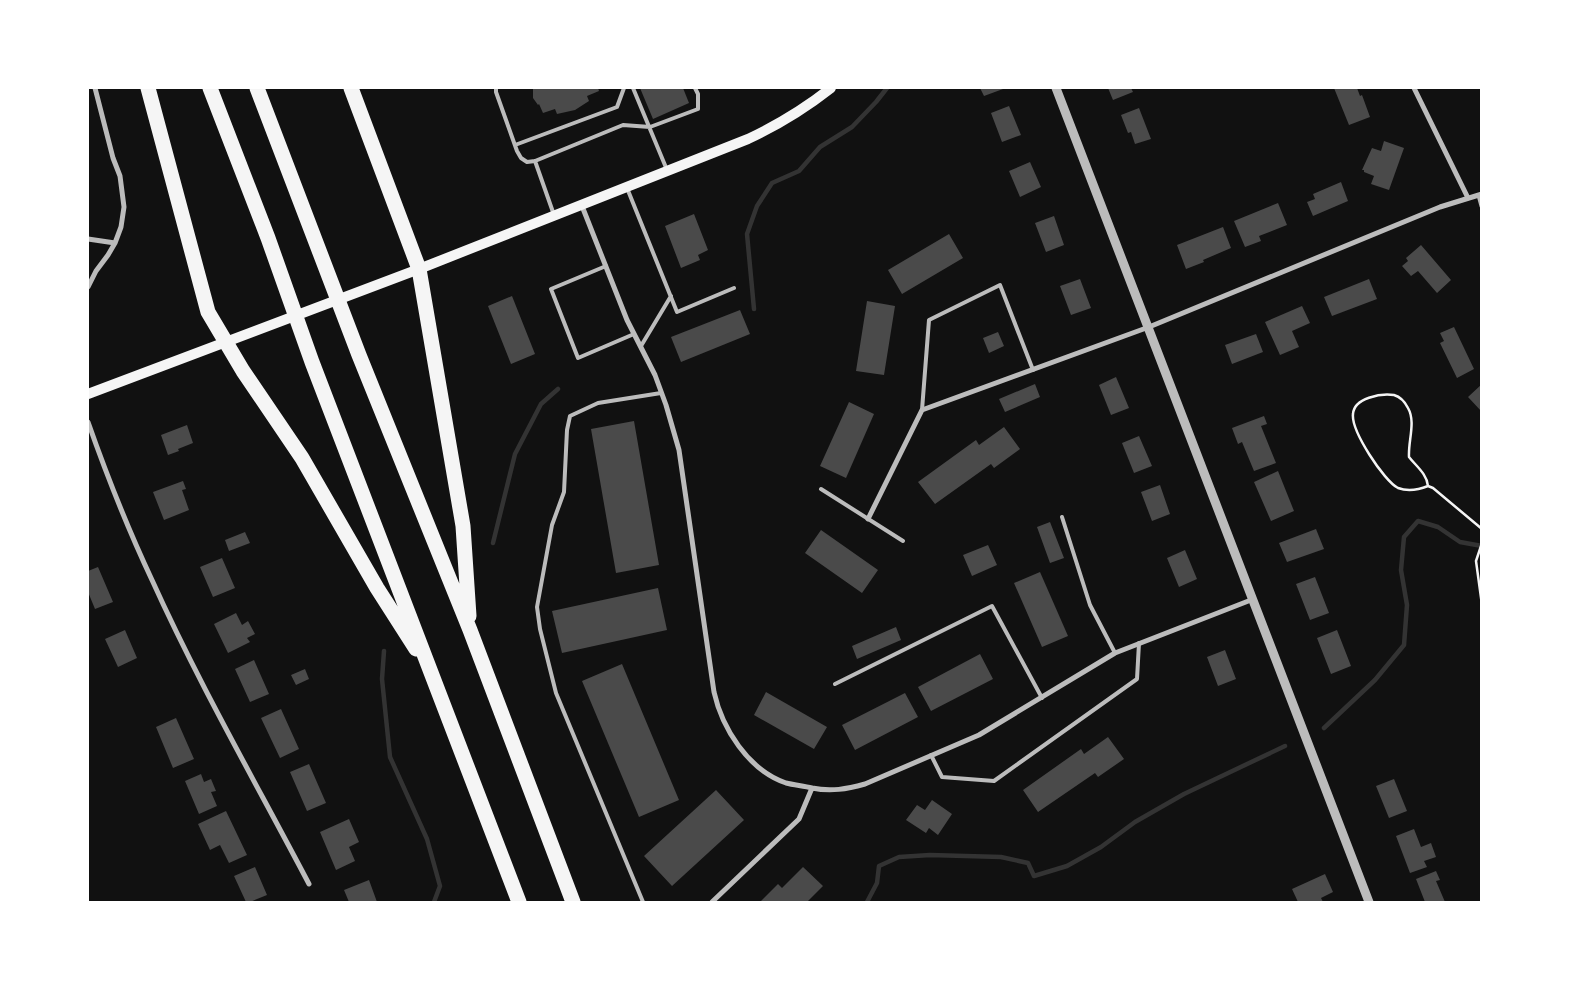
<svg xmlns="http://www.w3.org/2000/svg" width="1569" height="990" viewBox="0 0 1569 990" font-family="'Asap Condensed',sans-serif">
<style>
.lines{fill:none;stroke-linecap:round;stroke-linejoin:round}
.stream{stroke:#333;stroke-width:4.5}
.building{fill:#4a4a4a}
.path{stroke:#f5f5f5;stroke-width:2.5}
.service{stroke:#bcbcbc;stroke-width:4}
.minor{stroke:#bcbcbc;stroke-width:5}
.tertiary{stroke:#bcbcbc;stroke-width:9}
.secondary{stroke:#f5f5f5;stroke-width:10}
.motorway{stroke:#f5f5f5;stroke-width:15}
</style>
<rect width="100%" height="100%" fill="#111"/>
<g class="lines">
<!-- stream -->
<path class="stream" d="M 754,309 L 747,234 L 757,206 L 772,183 L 799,171 L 820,147 L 852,127 L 876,102 L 887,88
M 493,543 L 515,454 L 541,404 L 558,389
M 384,651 L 382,679 L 390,757 L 427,839 L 440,886 L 434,902
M 1324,728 L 1375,680 L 1404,645 L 1407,605 L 1401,570 L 1404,537 L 1418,521 L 1438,527 L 1460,542 L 1482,546
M 867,902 L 877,883 L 879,866 L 899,857 L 930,855 L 1001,857 L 1028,863 L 1034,876 L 1067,866 L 1101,847 L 1135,822 L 1184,794 L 1285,746"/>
</g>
<!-- building -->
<path class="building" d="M 533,88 L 598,88 L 599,91 L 587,96 L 589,101 L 575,110 L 557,114 L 555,109 L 543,113 L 539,104 L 538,105 L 533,98 Z
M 640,88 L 683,88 L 689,103 L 653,119 Z
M 980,88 L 1002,88 L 1003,89 L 984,96 Z
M 1108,88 L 1131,88 L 1133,92 L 1113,100 Z
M 1334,88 L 1357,88 L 1360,96 L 1362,95 L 1370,117 L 1349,125 Z
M 1009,106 L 1021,135 L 1002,142 L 991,113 Z
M 1139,108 L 1151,139 L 1135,144 L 1131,132 L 1128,133 L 1121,115 Z
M 1384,141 L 1404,148 L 1389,190 L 1371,184 L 1374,176 L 1364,172 L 1364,170 L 1362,170 L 1372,148 L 1381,151 Z
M 1030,162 L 1041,187 L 1020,197 L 1009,171 Z
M 1341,182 L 1348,201 L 1313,216 L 1307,202 L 1315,199 L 1313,194 Z
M 1278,203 L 1287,225 L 1259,236 L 1261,241 L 1245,247 L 1234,221 Z
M 694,214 L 708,250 L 698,255 L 700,260 L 681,268 L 665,226 Z
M 1054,216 L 1064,245 L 1046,252 L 1035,223 Z
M 1223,227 L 1231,248 L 1203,260 L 1204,262 L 1186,269 L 1177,245 Z
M 949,234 L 963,258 L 902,294 L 888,270 Z
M 1421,245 L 1451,280 L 1437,293 L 1418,271 L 1411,276 L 1402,266 L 1408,261 L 1406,258 Z
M 1080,279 L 1091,308 L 1071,315 L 1060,286 Z
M 1369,279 L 1377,299 L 1332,316 L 1324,297 Z
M 512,296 L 535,354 L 511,364 L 488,306 Z
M 867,301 L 895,306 L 884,375 L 856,371 Z
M 1302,306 L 1310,323 L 1292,331 L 1299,347 L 1280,355 L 1265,322 Z
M 740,310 L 750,334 L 681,362 L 671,337 Z
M 1454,327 L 1474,369 L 1457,378 L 1440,343 L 1444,341 L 1440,333 Z
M 998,332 L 1004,346 L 989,353 L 983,338 Z
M 1256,334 L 1263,352 L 1232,364 L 1225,345 Z
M 1116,377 L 1129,408 L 1111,415 L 1099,385 Z
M 1035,384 L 1040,397 L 1005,412 L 999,399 Z
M 1482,384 L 1482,412 L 1468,397 Z
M 849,402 L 874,414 L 846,478 L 820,466 Z
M 1264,416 L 1267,424 L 1261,426 L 1276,463 L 1254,471 L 1242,442 L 1238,444 L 1232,428 Z
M 634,421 L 659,565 L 616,573 L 591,429 Z
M 187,425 L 193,443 L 178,449 L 179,451 L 168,455 L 161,435 Z
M 1004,427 L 1020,449 L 994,468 L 991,464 L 935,504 L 918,482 L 976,440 L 979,445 Z
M 1139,436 L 1152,466 L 1134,473 L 1122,443 Z
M 1278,471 L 1294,511 L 1271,521 L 1254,482 Z
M 183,481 L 186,489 L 182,490 L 189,510 L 164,520 L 153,492 Z
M 1160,485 L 1170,514 L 1152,521 L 1141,492 Z
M 1050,522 L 1064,558 L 1050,563 L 1037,527 Z
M 1316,529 L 1324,549 L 1287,562 L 1279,543 Z
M 821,530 L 878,570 L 862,593 L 805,553 Z
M 245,532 L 250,543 L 229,551 L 225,540 Z
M 988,545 L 997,565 L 972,576 L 963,555 Z
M 1185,550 L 1197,579 L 1179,587 L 1167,558 Z
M 222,558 L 235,588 L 213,597 L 200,567 Z
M 98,567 L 113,602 L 95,609 L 88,592 L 88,571 Z
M 1040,572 L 1068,636 L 1042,647 L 1014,583 Z
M 1315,577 L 1329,613 L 1310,620 L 1296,584 Z
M 658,588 L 667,630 L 562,653 L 552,611 Z
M 236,613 L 242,625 L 248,621 L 255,634 L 247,638 L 250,642 L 228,653 L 214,624 Z
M 896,627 L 901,640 L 857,659 L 852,646 Z
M 125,630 L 137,658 L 118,667 L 105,639 Z
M 1337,630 L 1351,666 L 1331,674 L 1317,638 Z
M 1225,650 L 1236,679 L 1218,686 L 1207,657 Z
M 980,654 L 993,679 L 931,711 L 918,687 Z
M 254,660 L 269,694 L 250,702 L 235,669 Z
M 622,664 L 679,800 L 639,817 L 582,681 Z
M 305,669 L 309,679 L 296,685 L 291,675 Z
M 766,692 L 827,727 L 814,749 L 754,715 Z
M 905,693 L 918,717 L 855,750 L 842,725 Z
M 281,709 L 299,749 L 280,758 L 261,718 Z
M 176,718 L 194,759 L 173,768 L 156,727 Z
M 1108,737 L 1124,759 L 1098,777 L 1095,773 L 1038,812 L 1023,790 L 1081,749 L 1084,754 Z
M 309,764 L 326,803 L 307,811 L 290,772 Z
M 201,774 L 204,782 L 211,779 L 216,791 L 211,792 L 217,806 L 199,814 L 185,781 Z
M 1394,779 L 1407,811 L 1389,818 L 1376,786 Z
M 716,790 L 744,820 L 672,886 L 644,856 Z
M 932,800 L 952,814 L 938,835 L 929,828 L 926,833 L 906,820 L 917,805 L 925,810 Z
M 226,811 L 247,855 L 229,863 L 220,845 L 210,850 L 198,824 Z
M 349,819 L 359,842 L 349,847 L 355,861 L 336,870 L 320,832 Z
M 1414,829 L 1421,847 L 1431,843 L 1436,857 L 1424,861 L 1427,867 L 1410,873 L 1396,836 Z
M 255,867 L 267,895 L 250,902 L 246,902 L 234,876 Z
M 803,867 L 823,886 L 807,902 L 760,902 L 778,884 L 782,888 Z
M 1436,871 L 1440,880 L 1436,881 L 1445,902 L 1425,902 L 1416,879 Z
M 1325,874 L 1333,892 L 1321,898 L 1323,902 L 1298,902 L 1292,889 Z
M 369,880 L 377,902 L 349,902 L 344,890 Z"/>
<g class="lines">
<!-- path -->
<path class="path" d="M 1428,486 C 1418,490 1409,492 1398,488 C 1384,481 1351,431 1353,414 C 1354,398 1381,393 1394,395 C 1401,397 1405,402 1408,408 C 1416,422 1408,441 1409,457 C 1416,466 1427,474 1428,486 L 1433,488 L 1482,529
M 1482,543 L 1476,561 L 1482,605"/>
<!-- service -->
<path class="service" d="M 496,88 L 496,92 L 517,151 L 521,158 L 527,162 L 535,161 L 623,125 L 650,127 L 698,109 L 698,94 L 695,88
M 633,88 L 667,170
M 515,145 L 617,107 L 624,88
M 535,161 L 554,215
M 627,188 L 677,312 L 734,288
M 606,266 L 551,289 L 578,358 L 634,334
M 641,346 L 671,296
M 922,410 L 929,320 L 1000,285 L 1033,370
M 821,489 L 903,541
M 1062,517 L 1090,605 L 1115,653
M 835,684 L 992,606 L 1042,698
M 931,755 L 942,777 L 994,781 L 1137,679 L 1139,643
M 643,902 L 556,693 L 540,629 L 537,607 L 552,525 L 564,492 L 567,430 L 570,416 L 598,403 L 661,393"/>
<!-- minor -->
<path class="minor" d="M 1414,88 L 1468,198
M 1479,195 L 1482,206
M 582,206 L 627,320 L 655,375 L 666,405 L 679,450 L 714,692 C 722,728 748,770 786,783 C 794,785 804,786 812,788
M 88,239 L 115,243
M 88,287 L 96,271 L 108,255 L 115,243 L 121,227 L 124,207 L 120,176 L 113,158 L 95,88
M 88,422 C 107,476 128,529 152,580 C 199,684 256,783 309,884
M 868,519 L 922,410 L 1149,327 L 1440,207 L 1482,194
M 712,902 L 799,819 L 812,788 C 831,792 847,789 865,784 L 979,735 L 1115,653 L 1251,600"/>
<!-- tertiary -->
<path class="tertiary" d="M 1056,88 L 1369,902"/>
<!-- secondary -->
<path class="secondary" d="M 88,394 L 419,269 L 748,139 C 780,124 803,110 831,88"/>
<!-- motorway -->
<path class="motorway" d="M 148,88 L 208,312 L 243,371 L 302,458 L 377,588 L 416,649
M 210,88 L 268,238 L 312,362 L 519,902
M 257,88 L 359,355 L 470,630 L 573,902
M 351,88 L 419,269 L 463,526 L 469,616"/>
</g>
<!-- border -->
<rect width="1569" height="990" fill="none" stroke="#ffffff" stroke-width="178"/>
</svg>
